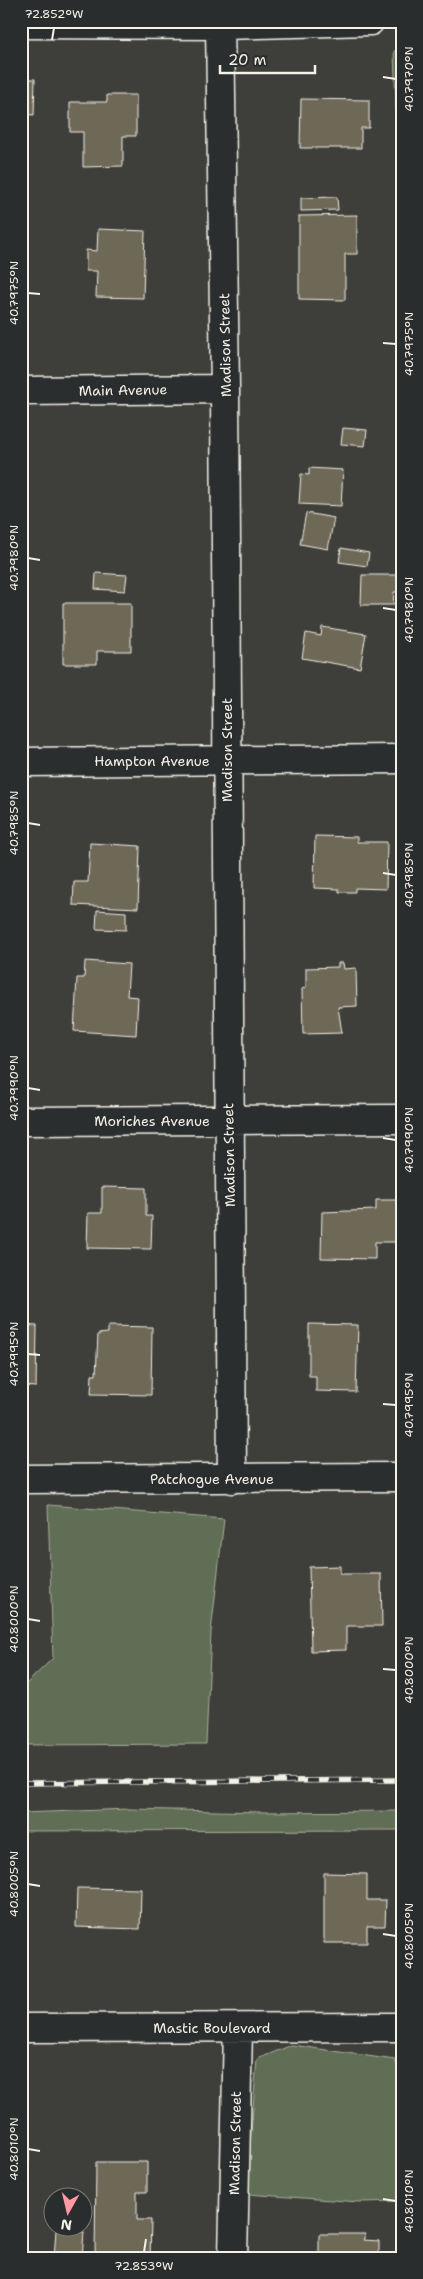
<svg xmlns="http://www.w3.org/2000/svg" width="423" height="2279" viewBox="0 0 423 2279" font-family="'Shantell Sans',sans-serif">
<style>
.green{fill:#606e55;stroke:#aab09e}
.building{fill:#6e6757;stroke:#f4f1e8}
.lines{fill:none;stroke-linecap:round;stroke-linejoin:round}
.minor-casing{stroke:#f4f1e8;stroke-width:31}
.minor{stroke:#2a2d2e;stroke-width:28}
.rail-casing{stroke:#f4f1e8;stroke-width:5.5}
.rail{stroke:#2a2d2e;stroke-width:4;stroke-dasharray:11;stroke-linecap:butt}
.ticks{fill:none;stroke:#f4f1e8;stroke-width:2}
.labels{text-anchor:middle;stroke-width:5;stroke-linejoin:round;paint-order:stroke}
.street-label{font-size:14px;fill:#f4f1e8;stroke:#2a2d2e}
.neatline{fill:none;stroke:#f4f1e8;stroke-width:2}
.ticks-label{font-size:12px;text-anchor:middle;fill:#f4f1e8}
</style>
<rect width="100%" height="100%" fill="#3e3e3a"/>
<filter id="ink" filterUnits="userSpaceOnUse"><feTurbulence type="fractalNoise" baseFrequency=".02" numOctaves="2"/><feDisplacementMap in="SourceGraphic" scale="10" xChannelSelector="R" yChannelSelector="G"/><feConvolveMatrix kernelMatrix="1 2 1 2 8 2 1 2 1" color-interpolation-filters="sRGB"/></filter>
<g filter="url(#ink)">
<!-- green -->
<path class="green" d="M 394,51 L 402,51 L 402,277 Z
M 48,1505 L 224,1519 L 211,1632 L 206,1744 L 21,1745 L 21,1689 L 53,1658 Z
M 130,1809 L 260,1812 L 402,1811 L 402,1830 L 21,1831 L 21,1813 Z
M 292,2045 L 395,2060 L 402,2078 L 402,2201 L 360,2202 L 246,2194 L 257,2059 Z"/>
<!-- building -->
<path class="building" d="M 21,79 L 35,79 L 34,115 L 21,114 Z
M 107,95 L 136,95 L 136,136 L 123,136 L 123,166 L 83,167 L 83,132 L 70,132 L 70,102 L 107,102 Z
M 301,99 L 369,100 L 369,128 L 361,128 L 361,148 L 300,148 Z
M 337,197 L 338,210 L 301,211 L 301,198 Z
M 357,215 L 357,254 L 345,254 L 345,300 L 299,299 L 299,216 Z
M 98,229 L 145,231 L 143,298 L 96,297 L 97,271 L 86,271 L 86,250 L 97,251 Z
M 343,428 L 367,430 L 365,446 L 341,444 Z
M 309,468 L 343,470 L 341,506 L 299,504 L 301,474 L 309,475 Z
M 306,513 L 334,518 L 328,549 L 300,544 Z
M 341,548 L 369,553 L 367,566 L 339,562 Z
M 96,573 L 127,575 L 125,591 L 95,589 Z
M 362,575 L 402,575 L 402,592 L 394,592 L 393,605 L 361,605 Z
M 63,603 L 131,603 L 131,651 L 97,651 L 97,664 L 63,664 Z
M 322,627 L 366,634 L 360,668 L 302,658 L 306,633 L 321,636 Z
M 315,836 L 357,837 L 357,842 L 387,842 L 386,889 L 355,888 L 355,892 L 339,892 L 339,889 L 314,888 Z
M 90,843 L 140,846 L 138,908 L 73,905 L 74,882 L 88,882 Z
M 97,910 L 126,912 L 126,930 L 96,929 Z
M 85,961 L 129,964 L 127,996 L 138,997 L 136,1035 L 74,1031 L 77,978 L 84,978 Z
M 338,963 L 343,963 L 344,969 L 356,968 L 357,1006 L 338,1007 L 342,1033 L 303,1034 L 302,989 L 306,987 L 306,968 L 338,967 Z
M 102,1187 L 146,1188 L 146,1216 L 152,1216 L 151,1249 L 87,1248 L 88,1213 L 102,1213 Z
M 376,1200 L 402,1200 L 402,1234 L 397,1234 L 396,1242 L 375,1242 L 375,1259 L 321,1258 L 322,1212 L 376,1210 Z
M 309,1324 L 358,1325 L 356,1392 L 316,1391 L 316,1376 L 309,1376 Z
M 21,1325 L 37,1326 L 36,1387 L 21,1386 Z
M 108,1326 L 152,1327 L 151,1395 L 91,1394 L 92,1375 L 96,1375 L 98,1334 L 108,1333 Z
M 340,1566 L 340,1574 L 381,1574 L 382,1626 L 346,1626 L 346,1650 L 311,1651 L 309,1567 Z
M 324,1873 L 367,1874 L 367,1900 L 386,1900 L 385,1926 L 367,1926 L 367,1943 L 324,1943 Z
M 77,1888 L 141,1889 L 140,1929 L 76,1927 Z
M 21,2122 L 29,2122 L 29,2161 L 21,2161 Z
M 96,2162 L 147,2162 L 147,2192 L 137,2192 L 137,2220 L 151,2220 L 150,2258 L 95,2258 Z
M 56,2230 L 84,2232 L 82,2258 L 54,2258 Z
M 319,2234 L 366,2234 L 363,2240 L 379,2241 L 379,2258 L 319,2258 Z"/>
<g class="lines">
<defs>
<path id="minor" d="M 220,21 L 225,389 L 232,1479
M 21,24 L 220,25 L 370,21
M 21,391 L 225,389
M 21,762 L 402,759
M 21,1121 L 402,1119
M 21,1479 L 402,1477
M 21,2028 L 402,2027
M 233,2258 L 238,2029"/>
</defs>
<!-- minor casing -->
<use href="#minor" class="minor-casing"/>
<!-- minor -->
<use href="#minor" class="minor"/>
<defs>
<path id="rail" d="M 21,1783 L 402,1780"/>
</defs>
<!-- rail casing -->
<use href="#rail" class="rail-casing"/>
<!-- rail -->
<use href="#rail" class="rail"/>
</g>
</g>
<!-- ticks -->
<path class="ticks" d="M 52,40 L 54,28M 383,77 L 396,79M 28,293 L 40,294M 383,343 L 396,344M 28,558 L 40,560M 383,608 L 396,610M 28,823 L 40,825M 383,873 L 396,875M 28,1088 L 40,1090M 383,1138 L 396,1140M 28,1354 L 40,1355M 383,1404 L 396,1405M 28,1619 L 40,1621M 383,1669 L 396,1670M 28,1884 L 40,1886M 383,1934 L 396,1936M 28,2149 L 40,2151M 383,2199 L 396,2201M 144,2252 L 146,2239"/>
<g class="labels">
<!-- street labels -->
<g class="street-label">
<text transform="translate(225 345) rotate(-91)" y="5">Madison Street</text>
<text transform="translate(123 390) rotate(-1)" y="5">Main Avenue</text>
<text transform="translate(227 750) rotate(-90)" y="5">Madison Street</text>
<text x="152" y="766">Hampton Avenue</text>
<text x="152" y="1126">Moriches Avenue</text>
<text transform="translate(229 1155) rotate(-91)" y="5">Madison Street</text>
<text x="212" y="1484">Patchogue Avenue</text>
<text x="212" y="2033">Mastic Boulevard</text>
<text transform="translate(235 2143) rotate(-89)" y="5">Madison Street</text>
</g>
</g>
<!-- margin -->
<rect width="423" height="2279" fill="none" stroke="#2a2d2e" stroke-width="55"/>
<!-- north arrow -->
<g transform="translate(68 2212) rotate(188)"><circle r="24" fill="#2a2d2e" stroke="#7b7b78"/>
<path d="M0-4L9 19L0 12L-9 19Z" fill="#ff9aa2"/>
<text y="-8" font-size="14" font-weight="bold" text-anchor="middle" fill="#f4f1e8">N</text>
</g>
<!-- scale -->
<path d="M220 65v8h95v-8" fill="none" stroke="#f4f1e8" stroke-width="2.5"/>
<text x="228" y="65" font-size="15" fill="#f4f1e8" stroke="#2a2d2e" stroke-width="4" paint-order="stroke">20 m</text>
<rect x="28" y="28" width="368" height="2224" class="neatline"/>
<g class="ticks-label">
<text x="54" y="18">72.852°W</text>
<text transform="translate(409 79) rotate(-90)" y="4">40.7970°N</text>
<text transform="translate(14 293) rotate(-90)" y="4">40.7975°N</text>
<text transform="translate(409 344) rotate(-90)" y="4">40.7975°N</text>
<text transform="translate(14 558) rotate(-90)" y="4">40.7980°N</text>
<text transform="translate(409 610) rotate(-90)" y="4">40.7980°N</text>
<text transform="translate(14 823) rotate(-90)" y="4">40.7985°N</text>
<text transform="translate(409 875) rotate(-90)" y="4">40.7985°N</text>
<text transform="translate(14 1088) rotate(-90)" y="4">40.7990°N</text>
<text transform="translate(409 1140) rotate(-90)" y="4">40.7990°N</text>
<text transform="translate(14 1354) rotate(-90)" y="4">40.7995°N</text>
<text transform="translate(409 1405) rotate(-90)" y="4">40.7995°N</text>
<text transform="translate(14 1619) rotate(-90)" y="4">40.8000°N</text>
<text transform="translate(409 1670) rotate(-90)" y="4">40.8000°N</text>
<text transform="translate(14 1884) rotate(-90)" y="4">40.8005°N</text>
<text transform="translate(409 1936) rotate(-90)" y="4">40.8005°N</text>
<text transform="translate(14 2149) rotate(-90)" y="4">40.8010°N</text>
<text transform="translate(409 2201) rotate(-90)" y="4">40.8010°N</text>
<text x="144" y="2270">72.853°W</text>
</g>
</svg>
